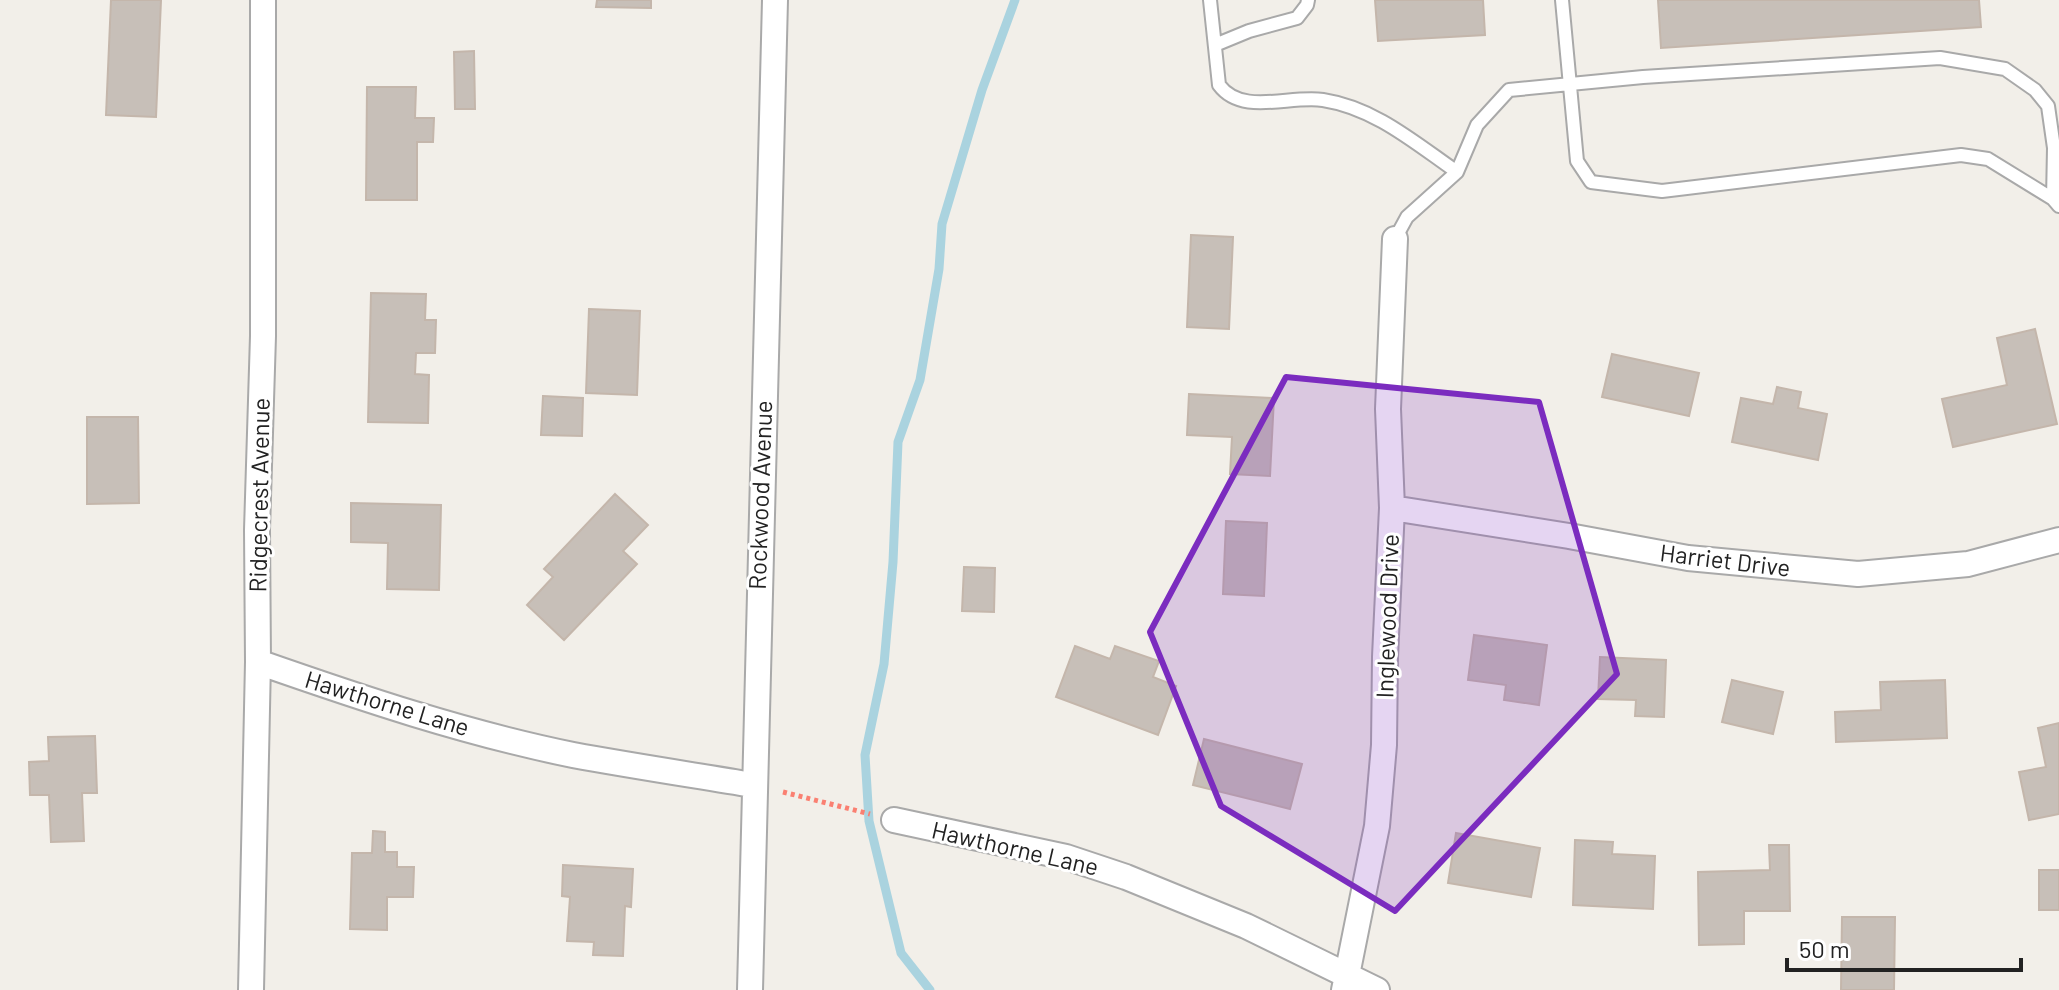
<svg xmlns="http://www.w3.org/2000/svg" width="2059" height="990" viewBox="0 0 2059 990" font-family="Barlow,sans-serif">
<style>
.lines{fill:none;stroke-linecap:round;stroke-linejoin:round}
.stream{stroke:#aad3df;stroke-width:9}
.building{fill:#c7bfb8;stroke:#c4b6ab;stroke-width:2}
.lane-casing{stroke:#a9a9a9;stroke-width:16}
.street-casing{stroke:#a9a9a9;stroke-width:28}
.path{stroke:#fa8072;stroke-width:5;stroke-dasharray:4 4;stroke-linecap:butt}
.lane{stroke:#fff;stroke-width:12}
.street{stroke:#fff;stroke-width:24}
.marked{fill:#7b2cbf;fill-opacity:0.2;stroke:#7b2cbf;stroke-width:6;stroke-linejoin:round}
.labels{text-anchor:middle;stroke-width:6;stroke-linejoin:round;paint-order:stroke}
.street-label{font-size:24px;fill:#222;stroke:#fff}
</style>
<rect width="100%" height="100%" fill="#f2efe9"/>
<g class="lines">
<!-- stream -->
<path class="stream" d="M 930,990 L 901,953 L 869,821 L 865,755 L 884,664 L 893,562 L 898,442 L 920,380 L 939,269 L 942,224 L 982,90 L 1015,0"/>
</g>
<!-- building -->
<path class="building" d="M 111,0 L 161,0 L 156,117 L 106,115 Z
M 597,0 L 651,0 L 651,8 L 596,7 Z
M 1375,0 L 1483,0 L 1485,35 L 1378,41 Z
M 1658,0 L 1979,0 L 1981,27 L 1661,48 Z
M 474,51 L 475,109 L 455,109 L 454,52 Z
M 367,87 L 416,87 L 415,118 L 434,118 L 433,142 L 417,142 L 417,200 L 366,200 Z
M 1191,235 L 1233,237 L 1229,329 L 1187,327 Z
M 371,293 L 426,294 L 425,320 L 436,320 L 435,353 L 416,353 L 415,374 L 429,375 L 428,423 L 368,422 Z
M 589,309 L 640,311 L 637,395 L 586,393 Z
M 2035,329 L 2057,424 L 1953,447 L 1942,399 L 2007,385 L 1997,338 Z
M 1612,354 L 1699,373 L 1689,416 L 1602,397 Z
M 1777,387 L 1801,392 L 1798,408 L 1827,414 L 1818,460 L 1732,442 L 1741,398 L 1773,404 Z
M 1189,394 L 1274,398 L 1270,476 L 1230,474 L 1232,437 L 1187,435 Z
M 543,396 L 583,398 L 582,436 L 541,435 Z
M 87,417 L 138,417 L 139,503 L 87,504 Z
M 615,494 L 648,525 L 623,551 L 637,564 L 564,640 L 527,605 L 553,577 L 544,569 Z
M 351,503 L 441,505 L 439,590 L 387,589 L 388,543 L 351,542 Z
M 1226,521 L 1267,523 L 1264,596 L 1223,594 Z
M 964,567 L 995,568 L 994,612 L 962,611 Z
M 1474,635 L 1547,645 L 1539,705 L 1504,700 L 1506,685 L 1468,680 Z
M 1075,646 L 1110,659 L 1115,646 L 1159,661 L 1153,677 L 1176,686 L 1158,735 L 1056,697 Z
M 1600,657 L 1666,660 L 1664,717 L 1635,716 L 1636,700 L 1598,699 Z
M 1732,680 L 1783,692 L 1773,734 L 1722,722 Z
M 1945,680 L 1947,738 L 1836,742 L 1835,712 L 1881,710 L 1880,682 Z
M 2059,723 L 2059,814 L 2029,820 L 2019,772 L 2046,767 L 2038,728 Z
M 95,736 L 97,793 L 82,793 L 84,841 L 51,842 L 49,795 L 30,795 L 29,762 L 49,761 L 48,737 Z
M 1204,739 L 1302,764 L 1290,809 L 1193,785 Z
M 373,831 L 385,832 L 385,852 L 397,852 L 397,867 L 414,867 L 413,897 L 387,897 L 387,930 L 350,929 L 352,853 L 372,853 Z
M 1456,833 L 1540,848 L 1531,897 L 1448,883 Z
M 1575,840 L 1613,842 L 1612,854 L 1655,856 L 1653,909 L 1573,905 Z
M 1769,845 L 1789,845 L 1790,911 L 1744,911 L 1744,944 L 1699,945 L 1698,872 L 1770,870 Z
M 563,865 L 633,869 L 631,907 L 625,906 L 623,956 L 593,955 L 594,942 L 567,941 L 570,897 L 562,896 Z
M 2039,870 L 2059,870 L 2059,910 L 2039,910 Z
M 1842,917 L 1895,917 L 1894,990 L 1841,990 Z"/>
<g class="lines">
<defs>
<path id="lane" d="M 1210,0 L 1219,85 C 1242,116 1289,95 1323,100 C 1375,108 1415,143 1457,172
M 1562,0 L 1577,161 L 1591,182 L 1662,191 L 1961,155 L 1988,159 L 2053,199 L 2059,206
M 1215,45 L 1249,31 L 1297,18 L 1307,5 L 1308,0
M 1395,239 L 1407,217 L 1457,172 L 1477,125 L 1509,90 L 1643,77 L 1940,58 L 2005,69 L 2035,90 L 2048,106 L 2054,148 L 2053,199"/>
<path id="street" d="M 1392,508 L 1569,536 L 1688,558 L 1858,574 L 1968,564 L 2059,540
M 258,662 C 361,698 465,733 573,755 C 633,766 693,775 753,785
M 894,820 L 1066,857 L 1126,877 L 1246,926 L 1377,990
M 251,990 L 258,662 L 257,530 L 263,336 L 263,0
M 750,990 L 775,0
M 1344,990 L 1377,826 L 1384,745 L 1385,657 L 1392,508 L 1388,409 L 1395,239"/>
</defs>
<!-- lane casing -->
<use href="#lane" class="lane-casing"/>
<!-- street casing -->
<use href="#street" class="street-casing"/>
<!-- path -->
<path class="path" d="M 783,792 L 870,814"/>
<!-- lane -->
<use href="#lane" class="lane"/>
<!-- street -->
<use href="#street" class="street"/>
</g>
<!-- marked area -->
<path class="marked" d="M 1286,377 L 1539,402 L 1617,674 L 1395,911 L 1221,806 L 1150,632 Z"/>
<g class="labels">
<!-- street labels -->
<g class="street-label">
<text transform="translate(260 495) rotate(-89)" y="8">Ridgecrest Avenue</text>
<text transform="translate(761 495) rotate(-88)" y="8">Rockwood Avenue</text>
<text transform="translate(1725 561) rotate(7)" y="8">Harriet Drive</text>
<text transform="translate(1388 616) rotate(-88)" y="8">Inglewood Drive</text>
<text transform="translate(387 704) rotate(17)" y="8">Hawthorne Lane</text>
<text transform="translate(1015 849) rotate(13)" y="8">Hawthorne Lane</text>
</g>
</g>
<!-- scale -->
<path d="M1787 958v12h234v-12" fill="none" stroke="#222222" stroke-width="4"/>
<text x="1799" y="958" font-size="24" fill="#222222" stroke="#ffffff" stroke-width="6" paint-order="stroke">50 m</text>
</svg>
